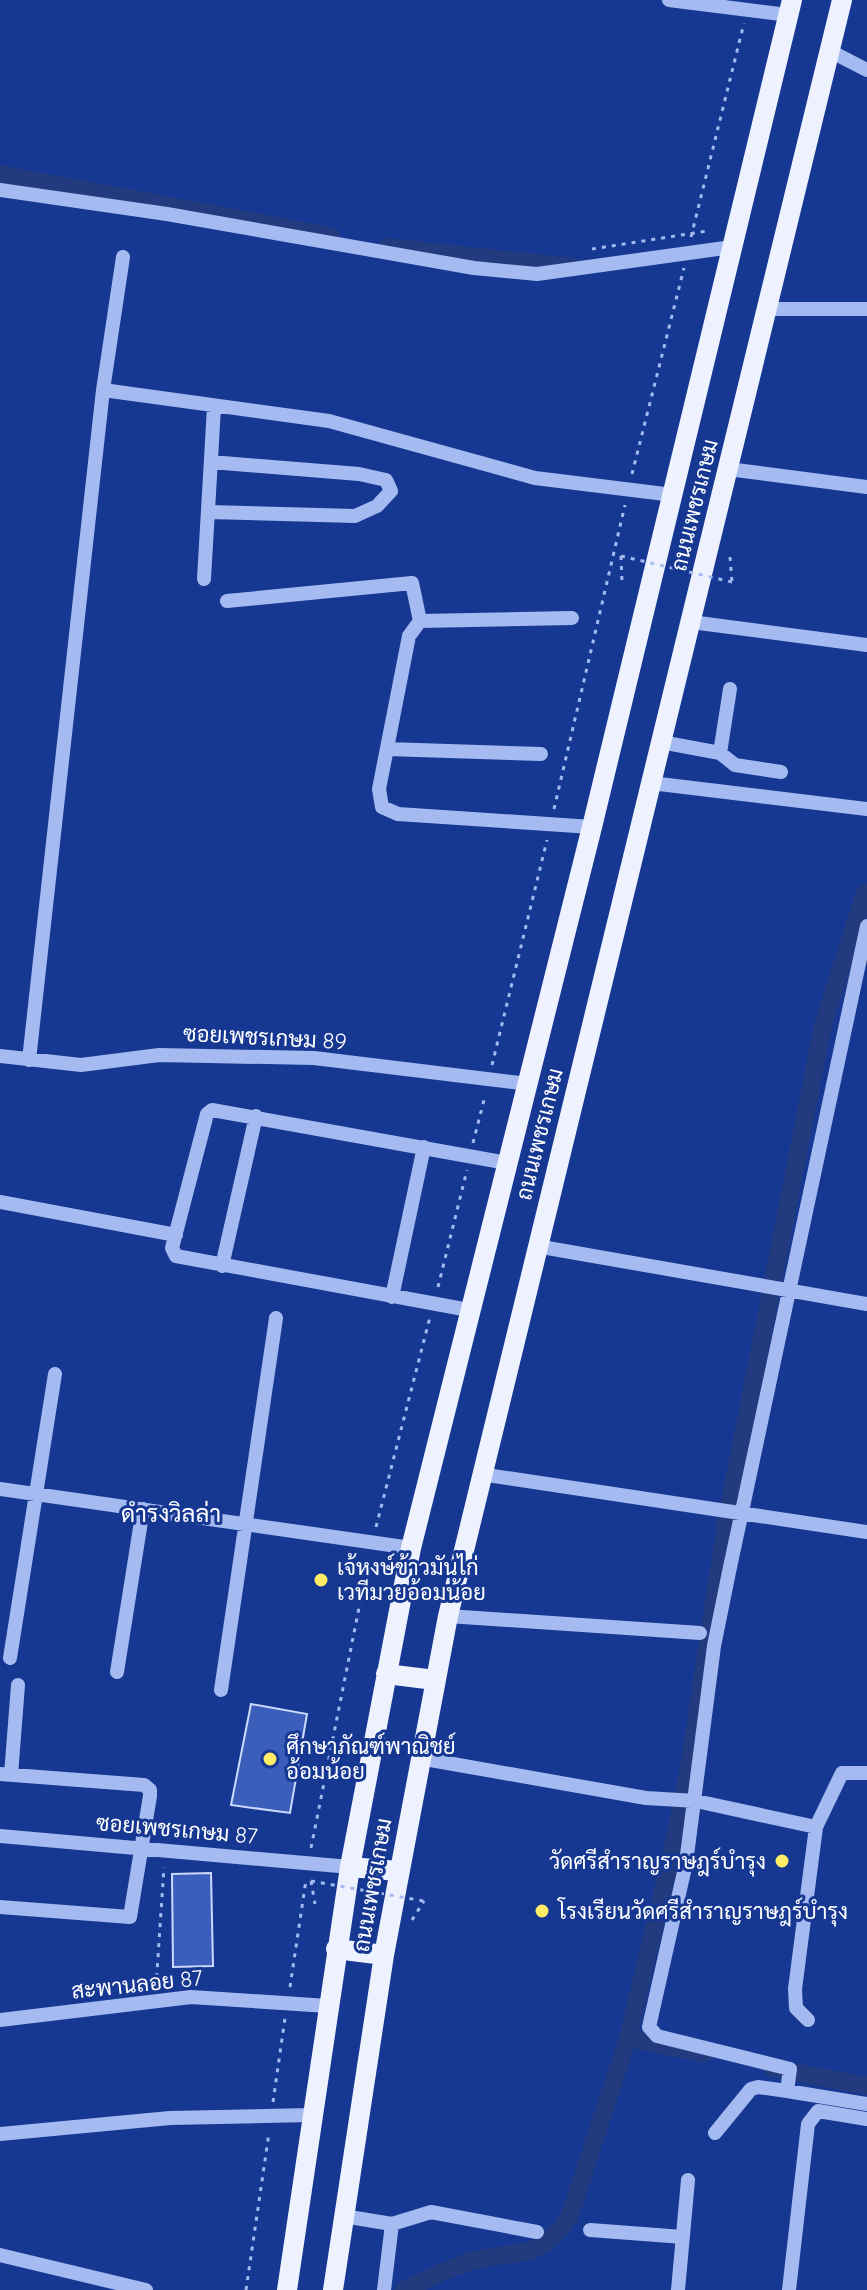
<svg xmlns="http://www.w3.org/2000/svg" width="867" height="2290" viewBox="0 0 867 2290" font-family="Quicksand,Sarabun,sans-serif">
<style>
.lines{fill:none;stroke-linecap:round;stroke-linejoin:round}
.canal{stroke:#223b7f;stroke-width:18}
.building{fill:#3a5eb9;stroke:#ccd9fc;stroke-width:2}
.path{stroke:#a5baf0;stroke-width:3;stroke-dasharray:4 6;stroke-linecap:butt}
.minor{stroke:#a5baf0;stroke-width:14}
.major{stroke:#eef2ff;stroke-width:20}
.path-bridge{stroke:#a5baf0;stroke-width:3;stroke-dasharray:4 6;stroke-linecap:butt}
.poi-dot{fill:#ffec64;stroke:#163892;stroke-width:3}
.labels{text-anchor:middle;stroke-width:6;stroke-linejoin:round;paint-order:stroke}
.street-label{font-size:22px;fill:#fff;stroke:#163892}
.poi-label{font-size:22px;fill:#fff;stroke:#163892;text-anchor:start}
.neighbourhood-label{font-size:24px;fill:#fff;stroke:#163892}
</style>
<rect width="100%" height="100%" fill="#163892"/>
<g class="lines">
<!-- canal -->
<path class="canal" d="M 0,174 L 331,236
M 388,247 L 573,267
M 628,2038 L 704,2054
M 772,2068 L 867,2086
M 404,2290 C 426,2281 449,2267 472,2261 C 520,2248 535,2264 569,2218 L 628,2038 L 670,1860 L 689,1768 L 726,1522 L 823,1025 L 865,893"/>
</g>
<!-- building -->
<path class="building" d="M 251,1704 L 307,1714 L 290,1813 L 231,1805 Z
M 211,1873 L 213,1966 L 173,1967 L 172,1874 Z"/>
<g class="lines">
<!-- path -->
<path class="path" d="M 691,237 L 744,23
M 592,249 L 707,231
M 632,474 L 684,268
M 621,556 L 622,582
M 730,557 L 732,582
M 554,809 L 625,505
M 492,1065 L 547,840
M 473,1143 L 485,1096
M 438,1287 L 467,1170
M 376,1527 L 430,1317
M 311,1848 L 369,1558
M 311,1881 L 315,1904
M 412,1920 L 424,1901
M 156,1987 L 164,1867
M 290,1987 L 306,1880
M 273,2102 L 285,2018
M 246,2290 L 269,2133"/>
<!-- minor -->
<path class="minor" d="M 669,0 L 788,15
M 830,51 L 867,70
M 0,190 L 167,214 L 474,268 L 537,274 L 732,247
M 767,309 L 867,309
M 103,390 L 329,421 L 535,478 L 673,495
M 728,469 L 867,487
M 208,512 L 355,516 L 377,506 L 391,491 L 386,480 L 359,474 L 211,462
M 204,579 L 214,407
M 227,601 L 412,583 L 420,621
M 572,618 L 420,621 L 409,636 L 379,789 L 382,807 L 398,814 L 592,827
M 691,622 L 867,645
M 661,742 L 720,753 L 730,689
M 387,749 L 541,754
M 720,753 L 735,765 L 781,772
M 651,783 L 867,809
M 867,926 L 729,1572 L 714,1646 L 686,1863 L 649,2027 L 657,2036 L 790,2069 L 787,2091 L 867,2104
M 0,1056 L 81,1065 L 159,1055 L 314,1058 L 528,1084
M 29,1060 L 103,390 L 123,257
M 0,1202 L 176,1235
M 536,1246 L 867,1304
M 222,1266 L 256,1116
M 392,1297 L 424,1147
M 469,1310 L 176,1256 L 172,1248 L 207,1114 L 212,1110 L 507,1163
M 480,1474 L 867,1532
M 0,1489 L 411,1548
M 448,1616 L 700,1633
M 10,1658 L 55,1374
M 117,1672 L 143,1509
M 221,1690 L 276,1318
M 419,1758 L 646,1798 L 696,1801 L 816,1827 L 795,1989 L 796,2008 L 808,2020
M 0,1774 L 144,1785 L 150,1790 L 150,1796 L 130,1917 L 0,1907
M 11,1775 L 18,1685
M 816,1827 L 842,1773 L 867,1773
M 0,1836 L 350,1867
M 0,2020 L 191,1997 L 328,2006
M 715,2133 L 751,2089 L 758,2087 L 787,2091
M 0,2134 L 170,2118 L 311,2115
M 343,2216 L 392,2224 L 384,2290
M 392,2224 L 431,2212 L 537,2232
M 590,2230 L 683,2237
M 0,2255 L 146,2290
M 678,2290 L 688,2180
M 789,2290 L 808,2124 L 818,2111 L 867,2119"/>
<!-- major -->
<path class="major" d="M 386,1674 L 435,1680
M 350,1867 L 398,1871
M 336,1949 L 384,1955
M 287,2290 L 350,1867 L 411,1548 L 592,827 L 792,0
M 333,2290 L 384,1955 L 448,1616 L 842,0"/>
<!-- path-bridge -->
<path class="path-bridge" d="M 621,556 L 732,582
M 311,1881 L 424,1901"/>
</g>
<!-- markers -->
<g class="poi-dot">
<circle cx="321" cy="1580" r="8"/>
<circle cx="270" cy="1759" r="8"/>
<circle cx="782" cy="1861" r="8"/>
<circle cx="542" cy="1911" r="8"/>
</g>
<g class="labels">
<!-- street labels -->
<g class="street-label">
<text transform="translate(694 505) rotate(-76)" y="8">ถนนเพชรเกษม</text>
<text transform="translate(265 1037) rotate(3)" y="8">ซอยเพชรเกษม 89</text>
<text transform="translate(539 1134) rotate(-76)" y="8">ถนนเพชรเกษม</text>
<text transform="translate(177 1829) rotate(5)" y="8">ซอยเพชรเกษม 87</text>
<text transform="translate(372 1885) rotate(-80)" y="8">ถนนเพชรเกษม</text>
<text transform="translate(137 1984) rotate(-6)" y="8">สะพานลอย 87</text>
</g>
<!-- poi labels -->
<g class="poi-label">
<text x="337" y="1575">เจ้หงษ์ข้าวมันไก่<tspan x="337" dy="25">เวทีมวยอ้อมน้อย</tspan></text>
<text x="286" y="1754">ศึกษาภัณฑ์พาณิชย์<tspan x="286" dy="25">อ้อมน้อย</tspan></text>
<text x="766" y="1869" text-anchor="end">วัดศรีสําราญราษฎร์บํารุง</text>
<text x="558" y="1919">โรงเรียนวัดศรีสําราญราษฎร์บํารุง</text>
</g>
<!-- neighbourhood labels -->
<g class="neighbourhood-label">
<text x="171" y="1522">ดำรงวิลล่า</text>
</g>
</g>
</svg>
